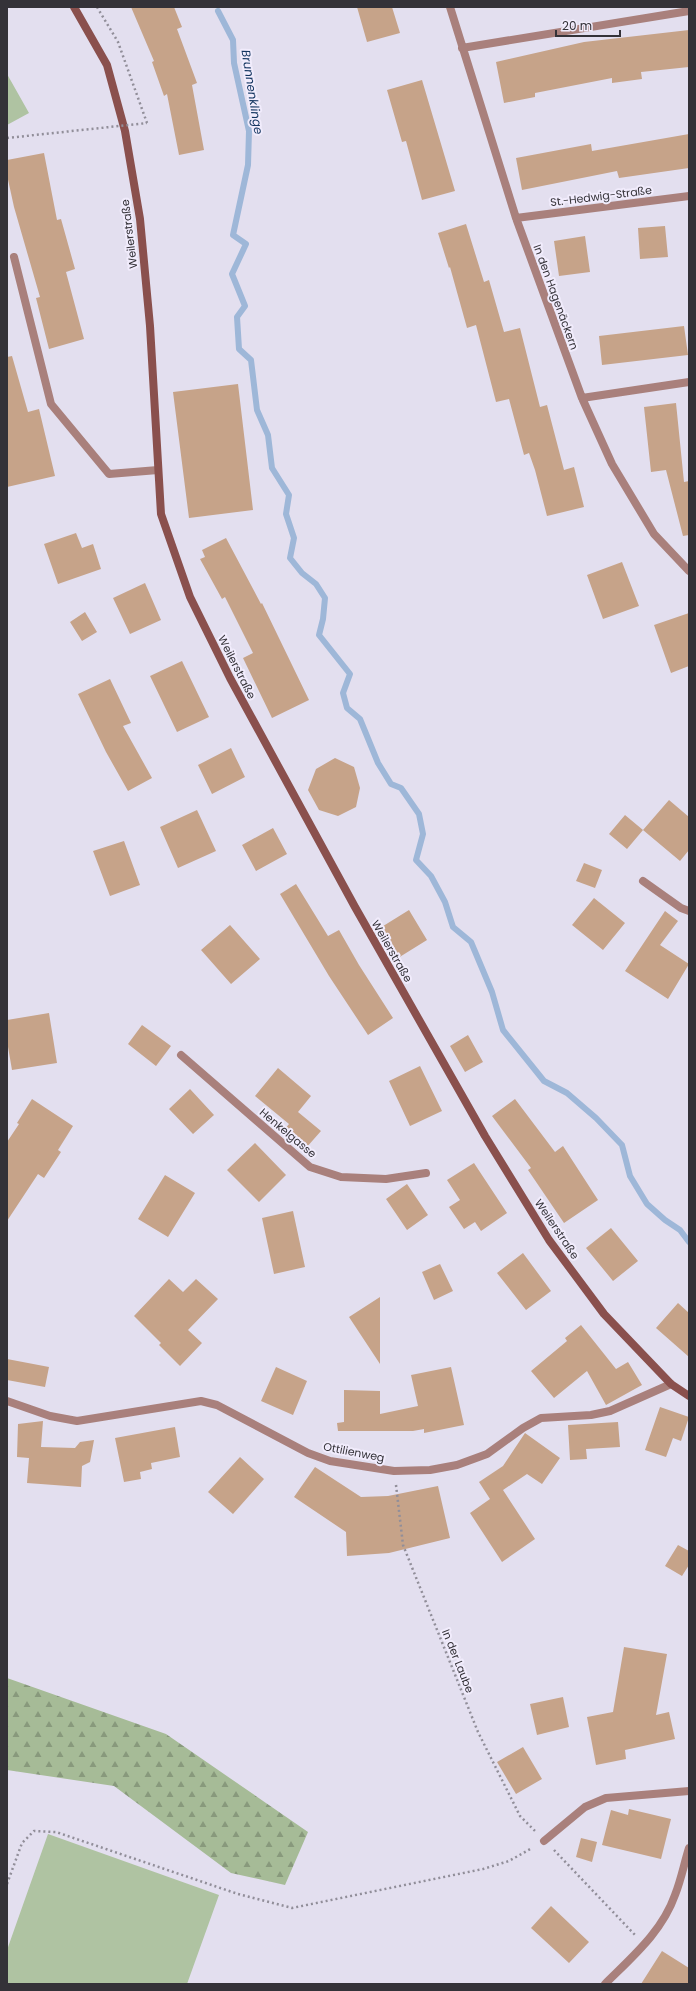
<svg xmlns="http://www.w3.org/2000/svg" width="696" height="1991" viewBox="0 0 696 1991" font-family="Poppins,sans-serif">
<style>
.forest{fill:url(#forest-firs)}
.pitch{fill:#afc3a2}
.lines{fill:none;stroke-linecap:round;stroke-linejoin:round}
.stream{stroke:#9eb7d8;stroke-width:6}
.building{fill:#c6a389}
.path{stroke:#918e99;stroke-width:2.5;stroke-dasharray:2 3;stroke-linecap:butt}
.minor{stroke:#a9807c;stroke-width:8}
.secondary{stroke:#8a504d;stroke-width:8}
.path-bridge{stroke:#918e99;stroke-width:2.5;stroke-dasharray:2 3;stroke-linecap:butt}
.labels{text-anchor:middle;stroke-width:4;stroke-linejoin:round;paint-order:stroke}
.street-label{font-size:11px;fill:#343238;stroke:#f1ecfc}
.water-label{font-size:12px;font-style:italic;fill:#143661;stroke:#f1ecfc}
</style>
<defs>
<pattern id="forest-firs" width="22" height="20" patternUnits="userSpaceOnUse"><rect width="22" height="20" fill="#a6bb97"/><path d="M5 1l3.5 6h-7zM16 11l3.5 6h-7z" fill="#88997c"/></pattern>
</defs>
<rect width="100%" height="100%" fill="#e3dfef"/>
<!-- forest -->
<path class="forest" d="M 7,1678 L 166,1734 L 308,1832 L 285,1885 L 231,1873 L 114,1786 L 7,1770 Z"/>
<!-- pitch -->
<path class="pitch" d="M 7,74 L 29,113 L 7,125 Z
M 48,1834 L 219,1895 L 187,1984 L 7,1984 L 7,1950 Z"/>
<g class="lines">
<!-- stream -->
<path class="stream" d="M 218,11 L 233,40 L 234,63 L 249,131 L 248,165 L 233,235 L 246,244 L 232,274 L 245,306 L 237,317 L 239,349 L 251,360 L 257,410 L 268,435 L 272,468 L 289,495 L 286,514 L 294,538 L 290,558 L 302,573 L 316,584 L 325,598 L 323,619 L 319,635 L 350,674 L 343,693 L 347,708 L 360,719 L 378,763 L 391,784 L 401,788 L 419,814 L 423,834 L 416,860 L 431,876 L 445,902 L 453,927 L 471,942 L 492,992 L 503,1030 L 544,1081 L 567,1093 L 596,1118 L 622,1145 L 630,1176 L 647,1204 L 665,1220 L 680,1230 L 689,1242"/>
</g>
<!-- building -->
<path class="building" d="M 131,7 L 174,7 L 182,27 L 177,29 L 197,83 L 192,85 L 204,150 L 179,155 L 167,94 L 164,96 L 152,62 L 154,61 Z
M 357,7 L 392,7 L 400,33 L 367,42 Z
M 689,30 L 689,67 L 641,72 L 642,79 L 612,83 L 612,78 L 535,93 L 535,97 L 504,103 L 496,62 L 584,42 Z
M 422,80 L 455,191 L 422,200 L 406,141 L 402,142 L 387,90 Z
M 689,134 L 689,168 L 619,178 L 617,171 L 522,190 L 516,158 L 591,144 L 592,151 Z
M 44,153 L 57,220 L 61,219 L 75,269 L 66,272 L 84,339 L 49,349 L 36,298 L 40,297 L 14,207 L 7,175 L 7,160 Z
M 466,224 L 484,282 L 489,280 L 504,332 L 520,328 L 540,407 L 547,405 L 564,470 L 574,467 L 584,507 L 547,516 L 535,470 L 529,453 L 524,455 L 509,399 L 496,402 L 476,325 L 467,328 L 450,267 L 449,268 L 438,233 Z
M 665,226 L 668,257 L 640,259 L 638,228 Z
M 585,236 L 590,272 L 559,276 L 554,241 Z
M 684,326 L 688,355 L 602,365 L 599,336 Z
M 12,356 L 28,412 L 39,409 L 55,476 L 7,487 L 7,357 Z
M 238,384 L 253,510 L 189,518 L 173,392 Z
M 676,403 L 684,482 L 689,481 L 689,535 L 683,536 L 666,470 L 651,472 L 644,407 Z
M 76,533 L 82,548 L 93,544 L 101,569 L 58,584 L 44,544 Z
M 226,538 L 261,604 L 262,603 L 309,700 L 272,718 L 243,658 L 253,653 L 225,597 L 222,599 L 200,559 L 205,557 L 202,550 Z
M 622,562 L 639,606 L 603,619 L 587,575 Z
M 145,583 L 161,620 L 130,634 L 113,598 Z
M 85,612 L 97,632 L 82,641 L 70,622 Z
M 689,613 L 689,666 L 671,673 L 654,625 Z
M 182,661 L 209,717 L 177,732 L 150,676 Z
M 110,679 L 131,723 L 123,726 L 152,778 L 128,791 L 106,752 L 78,694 Z
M 231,748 L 245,777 L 212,794 L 198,765 Z
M 335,758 L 354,767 L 360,788 L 356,807 L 338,816 L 319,810 L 308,790 L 316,769 Z
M 669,800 L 689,817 L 689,850 L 680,861 L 643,830 Z
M 197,810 L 216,851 L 178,868 L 160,827 Z
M 625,815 L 643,830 L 627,849 L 609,834 Z
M 273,828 L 287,854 L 256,871 L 242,845 Z
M 124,841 L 140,885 L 110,896 L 93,851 Z
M 584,863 L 602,870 L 595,888 L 576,881 Z
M 296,884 L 328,936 L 339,930 L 359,965 L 393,1018 L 368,1035 L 329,976 L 280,894 Z
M 594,898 L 625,923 L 603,950 L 572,925 Z
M 409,910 L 427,940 L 398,958 L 380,928 Z
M 665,911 L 678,921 L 660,945 L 689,964 L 668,999 L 625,971 Z
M 230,925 L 260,959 L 231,984 L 201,950 Z
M 49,1013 L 57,1063 L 12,1070 L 7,1041 L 7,1020 Z
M 142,1025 L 171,1046 L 156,1066 L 128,1044 Z
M 468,1035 L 483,1062 L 465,1072 L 450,1046 Z
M 420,1066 L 442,1111 L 410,1126 L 389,1081 Z
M 278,1068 L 311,1096 L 298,1112 L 321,1131 L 306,1148 L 284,1130 L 289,1124 L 255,1096 Z
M 190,1089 L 214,1115 L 193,1134 L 169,1109 Z
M 32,1099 L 73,1126 L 58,1150 L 61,1152 L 44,1178 L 38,1174 L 7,1221 L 7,1142 L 19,1124 L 17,1123 Z
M 515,1099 L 555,1152 L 563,1146 L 598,1200 L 564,1223 L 528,1170 L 531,1168 L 492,1116 Z
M 255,1143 L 286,1175 L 259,1202 L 227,1170 Z
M 474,1163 L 507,1213 L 481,1231 L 475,1222 L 464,1229 L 449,1207 L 460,1200 L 447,1180 Z
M 165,1175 L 195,1193 L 168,1237 L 138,1219 Z
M 407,1184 L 428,1215 L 407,1230 L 386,1199 Z
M 293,1211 L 305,1267 L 274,1274 L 262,1218 Z
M 611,1228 L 638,1261 L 613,1281 L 586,1248 Z
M 523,1253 L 551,1291 L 526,1310 L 497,1273 Z
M 440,1264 L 453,1291 L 434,1300 L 422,1272 Z
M 169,1279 L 183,1292 L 196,1279 L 218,1299 L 188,1330 L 202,1343 L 180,1366 L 159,1345 L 161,1343 L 134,1316 Z
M 380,1297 L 380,1364 L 349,1317 Z
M 678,1303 L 689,1313 L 689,1357 L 656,1328 Z
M 581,1325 L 616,1369 L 628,1362 L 642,1385 L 606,1405 L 587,1371 L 554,1398 L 531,1371 L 567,1341 L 565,1338 Z
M 7,1359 L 49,1367 L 45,1387 L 7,1380 Z
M 276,1367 L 307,1381 L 293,1415 L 261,1401 Z
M 451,1367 L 464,1425 L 424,1433 L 424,1429 L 413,1431 L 338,1431 L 337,1423 L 344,1422 L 344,1390 L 380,1391 L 380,1414 L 418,1406 L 411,1375 Z
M 660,1407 L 689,1417 L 681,1441 L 673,1438 L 666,1457 L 645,1450 Z
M 43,1421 L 41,1447 L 75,1448 L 80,1442 L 94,1440 L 90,1462 L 82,1466 L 81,1487 L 27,1483 L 29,1458 L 17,1457 L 18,1424 Z
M 618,1422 L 620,1447 L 586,1449 L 587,1459 L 570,1460 L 568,1425 Z
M 175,1427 L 180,1457 L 151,1463 L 152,1469 L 140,1472 L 141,1479 L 124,1482 L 115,1438 Z
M 525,1433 L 560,1458 L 542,1484 L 527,1474 L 503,1490 L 535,1539 L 502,1562 L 470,1513 L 490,1499 L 479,1482 L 503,1466 Z
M 240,1457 L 264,1479 L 233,1514 L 208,1492 Z
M 315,1467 L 361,1497 L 388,1496 L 438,1486 L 450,1538 L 389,1553 L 347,1556 L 346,1532 L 294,1497 Z
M 678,1545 L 689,1551 L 689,1565 L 682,1576 L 665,1566 Z
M 624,1647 L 667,1654 L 656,1715 L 669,1712 L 675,1739 L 625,1750 L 626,1759 L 596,1765 L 587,1717 L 613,1712 Z
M 563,1697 L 569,1727 L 537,1735 L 530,1704 Z
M 523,1747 L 542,1779 L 516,1794 L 497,1762 Z
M 629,1809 L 671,1819 L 661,1859 L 602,1845 L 611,1810 L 628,1815 Z
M 581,1838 L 597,1842 L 592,1862 L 576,1857 Z
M 551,1906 L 589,1942 L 569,1963 L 531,1928 Z
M 662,1951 L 689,1968 L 689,1984 L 641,1984 Z"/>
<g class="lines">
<!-- path -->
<path class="path" d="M 97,7 L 118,42 L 147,123
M 396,1485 L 403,1545 L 478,1732 L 520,1816 L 535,1831
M 554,1850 L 635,1935
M 7,1884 L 22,1843 L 34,1831 L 56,1832 L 238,1894 L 292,1908 L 483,1869 L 509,1861 L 532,1848"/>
<!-- minor -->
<path class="minor" d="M 450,7 L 516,218 L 582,398 L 612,464 L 654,534 L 689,571
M 462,48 L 689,11
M 516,218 L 689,196
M 14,257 L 51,404 L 109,474 L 158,470
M 582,398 L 689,382
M 643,881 L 681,908 L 689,911
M 181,1055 L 310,1167 L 341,1177 L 386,1179 L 426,1173
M 7,1401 L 50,1416 L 77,1421 L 201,1401 L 217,1405 L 308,1453 L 330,1461 L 394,1471 L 430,1470 L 457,1465 L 487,1454 L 523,1428 L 541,1418 L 591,1415 L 610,1411 L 671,1384
M 544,1841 L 585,1807 L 606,1798 L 689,1791
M 605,1984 C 632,1957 662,1932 675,1895 C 681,1880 684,1864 689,1848"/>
<!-- secondary -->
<path class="secondary" d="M 74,7 L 107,65 L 125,131 L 140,219 L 150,326 L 161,514 L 190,597 L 230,678 L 355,907 L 485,1136 L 549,1240 L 604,1314 L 671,1384 L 689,1396"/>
<!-- path-bridge -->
<path class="path-bridge" d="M 7,138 L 147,123"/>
</g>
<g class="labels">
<!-- street labels -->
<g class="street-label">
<text transform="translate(601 196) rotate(-7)" y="4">St.-Hedwig-Straße</text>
<text transform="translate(129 234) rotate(-97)" y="4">Weilerstraße</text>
<text transform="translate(556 297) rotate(70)" y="4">In den Hagenäckern</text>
<text transform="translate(237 667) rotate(63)" y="4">Weilerstraße</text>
<text transform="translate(392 951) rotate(60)" y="4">Weilerstraße</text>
<text transform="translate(288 1133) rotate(40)" y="4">Henkelgasse</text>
<text transform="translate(557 1229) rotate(56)" y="4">Weilerstraße</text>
<text transform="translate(354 1452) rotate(11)" y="4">Ottilienweg</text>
<text transform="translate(458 1661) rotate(68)" y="4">In der Laube</text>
</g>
<!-- water labels -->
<g class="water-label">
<text transform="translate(252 92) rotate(81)" y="4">Brunnenklinge</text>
</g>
</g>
<!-- border -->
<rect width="696" height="1991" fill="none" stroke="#343238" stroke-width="16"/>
<!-- scale -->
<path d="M556 30v6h64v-6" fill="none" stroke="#343238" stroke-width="2"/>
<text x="562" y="30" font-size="12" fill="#343238" stroke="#f1ecfc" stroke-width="3" paint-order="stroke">20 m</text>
</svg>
